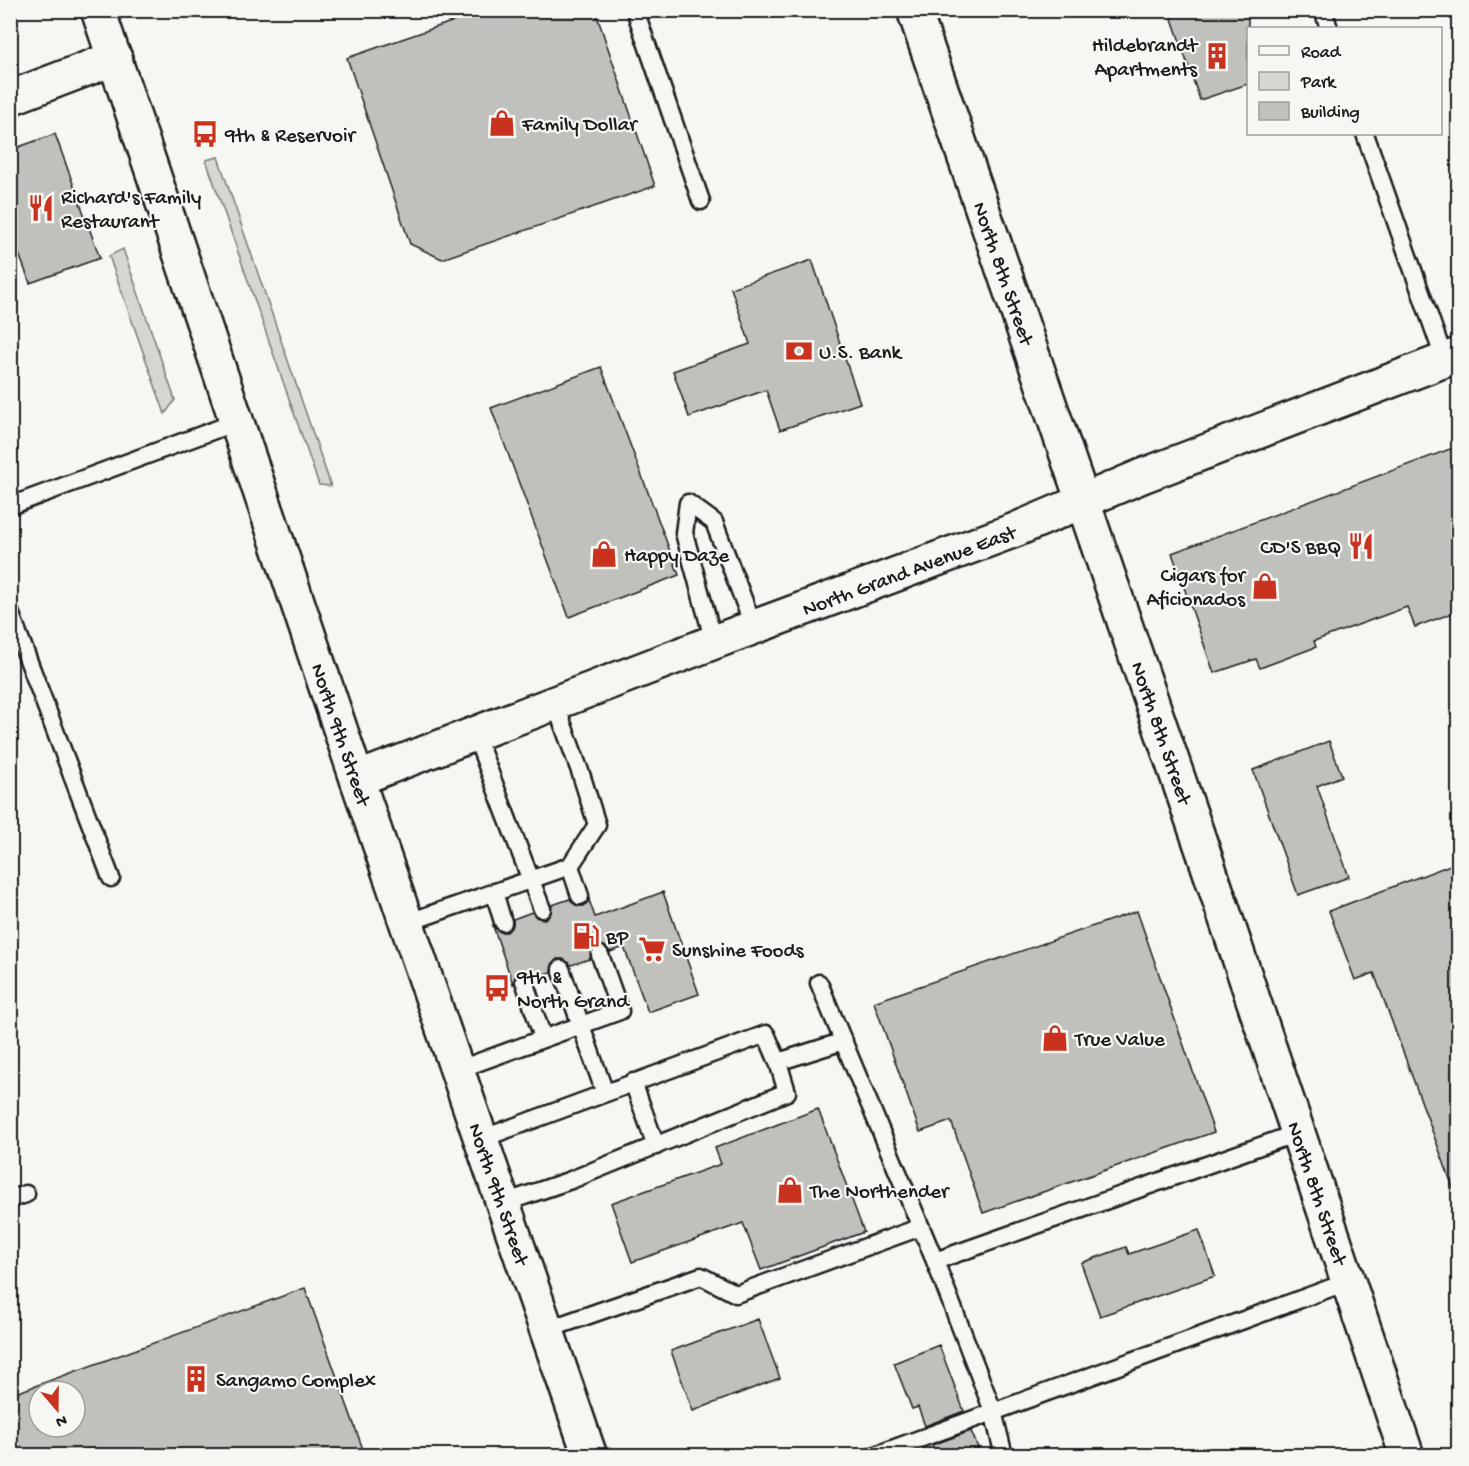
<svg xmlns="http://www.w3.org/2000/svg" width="1469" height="1466" viewBox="0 0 1469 1466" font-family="'Gochi Hand',sans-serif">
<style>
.green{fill:#d6d6d2;stroke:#797977;stroke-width:1.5}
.building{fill:#c0c0bd;stroke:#1c1c1c;stroke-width:1.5;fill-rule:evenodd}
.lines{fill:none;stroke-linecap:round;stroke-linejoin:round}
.service-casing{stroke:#1c1c1c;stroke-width:21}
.minor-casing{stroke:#1c1c1c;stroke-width:38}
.secondary-casing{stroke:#1c1c1c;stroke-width:38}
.primary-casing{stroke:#1c1c1c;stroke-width:38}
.service{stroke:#f6f6f2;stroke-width:16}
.minor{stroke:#f6f6f2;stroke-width:33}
.secondary{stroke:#f6f6f2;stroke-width:33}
.primary{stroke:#f6f6f2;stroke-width:33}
.labels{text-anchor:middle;stroke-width:4.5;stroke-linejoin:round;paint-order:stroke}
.poi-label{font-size:21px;fill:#1c1c1c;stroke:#f6f6f2;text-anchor:start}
.street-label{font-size:21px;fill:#1c1c1c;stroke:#f6f6f2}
</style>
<rect width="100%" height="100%" fill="#f6f6f2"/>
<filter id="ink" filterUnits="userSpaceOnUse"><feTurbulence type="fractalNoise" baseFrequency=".0167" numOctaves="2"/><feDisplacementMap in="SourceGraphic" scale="12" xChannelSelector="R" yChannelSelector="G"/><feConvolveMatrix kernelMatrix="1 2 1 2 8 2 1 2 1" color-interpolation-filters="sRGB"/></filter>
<g filter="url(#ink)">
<!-- green -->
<path class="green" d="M 218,157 L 331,486 L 319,485 L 206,160 Z
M 123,249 L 175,400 L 165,414 L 109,256 Z"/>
<!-- building -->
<path class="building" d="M 486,10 L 595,10 L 655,186 L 442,259 L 410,244 L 347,58 Z
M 1169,10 L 1248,10 L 1248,84 L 1200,100 Z
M 55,134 L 100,258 L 30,283 L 10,230 L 10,150 Z
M 812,260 L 860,403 L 780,430 L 766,390 L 689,417 L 673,371 L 750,344 L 731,288 Z
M 601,367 L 679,575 L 569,617 L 491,408 Z
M 1458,446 L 1458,611 L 1415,627 L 1407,607 L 1314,641 L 1316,647 L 1260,668 L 1256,659 L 1214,673 L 1172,553 Z
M 1329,741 L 1342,776 L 1317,786 L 1349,877 L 1298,895 L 1253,770 Z
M 1458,862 L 1458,1189 L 1454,1190 L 1374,973 L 1355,980 L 1329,911 Z
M 663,892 L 699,994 L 648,1012 L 624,947 L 610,952 L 606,947 L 601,945 L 592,949 L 590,959 L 571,965 L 563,959 L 557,959 L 553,963 L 551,972 L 534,977 L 527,971 L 520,971 L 516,975 L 513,984 L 493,926 L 500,932 L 507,932 L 513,925 L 513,919 L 532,912 L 536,917 L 545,919 L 550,915 L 552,905 L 570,899 L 574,904 L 578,906 L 584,906 L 589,900 L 595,917 Z
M 1137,911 L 1214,1132 L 983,1213 L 951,1121 L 920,1132 L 874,1002 Z
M 818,1109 L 864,1232 L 761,1270 L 743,1223 L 632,1262 L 611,1203 L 721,1164 L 715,1148 Z
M 1199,1230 L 1215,1276 L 1100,1316 L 1081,1263 L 1126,1247 L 1129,1254 Z
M 305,1288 L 365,1455 L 10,1455 L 10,1395 ZM 39,1391 L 75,1391 L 75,1427 L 39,1427 Z
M 758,1319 L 780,1378 L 693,1411 L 671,1351 Z
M 939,1345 L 964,1411 L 925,1426 L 918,1407 L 912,1409 L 894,1363 Z
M 971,1431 L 981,1455 L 936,1455 L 932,1445 Z"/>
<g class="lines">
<defs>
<path id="service" d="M 635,10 L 701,201
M 1323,10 L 1329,28
M 1365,134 L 1445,361
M 10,506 L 236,422
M 10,612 L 111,878
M 714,642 L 684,533 L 688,503 L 714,522 L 754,628
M 475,734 L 542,909
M 570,866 L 580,896
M 494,892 L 503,922
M 406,923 L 570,866 L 597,825 L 581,774 L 555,703
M 561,969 L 605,1093
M 524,981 L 543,1038
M 819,983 L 935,1261
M 457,1070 L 620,1011 L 600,955
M 633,1082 L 656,1146
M 481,1139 L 766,1034 L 778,1062
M 10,1199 L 26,1194
M 504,1203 L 571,1180 L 787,1092 L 778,1062 L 844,1041
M 546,1330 L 701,1276 L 736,1294 L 921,1227
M 873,1456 L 1347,1282
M 1004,1456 L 993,1411 L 935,1261 L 1297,1133"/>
<g id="minor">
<path id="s1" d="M 914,10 L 1202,848 L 1407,1456"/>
<path d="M 10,98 L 115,58"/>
</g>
<g id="secondary">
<path id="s2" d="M 357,779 L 714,642 L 1015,530 L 1142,476 L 1458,355"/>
</g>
<g id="primary">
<path id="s3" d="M 98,10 L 357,779 L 590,1456"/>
</g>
</defs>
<!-- service casing -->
<use href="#service" class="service-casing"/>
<!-- minor casing -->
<use href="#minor" class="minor-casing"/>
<!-- secondary casing -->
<use href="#secondary" class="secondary-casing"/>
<!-- primary casing -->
<use href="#primary" class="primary-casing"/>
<!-- service -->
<use href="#service" class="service"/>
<!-- minor -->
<use href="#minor" class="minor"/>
<!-- secondary -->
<use href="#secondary" class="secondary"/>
<!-- primary -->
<use href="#primary" class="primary"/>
</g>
</g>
<!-- icons -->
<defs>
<symbol id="building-bare" viewBox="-9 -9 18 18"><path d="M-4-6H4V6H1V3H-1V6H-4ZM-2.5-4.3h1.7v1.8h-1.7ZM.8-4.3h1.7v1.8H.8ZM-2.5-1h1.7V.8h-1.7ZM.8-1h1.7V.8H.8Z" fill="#c8321e" stroke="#f6f6f2" stroke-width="2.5" paint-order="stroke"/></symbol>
<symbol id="shop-bare" viewBox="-9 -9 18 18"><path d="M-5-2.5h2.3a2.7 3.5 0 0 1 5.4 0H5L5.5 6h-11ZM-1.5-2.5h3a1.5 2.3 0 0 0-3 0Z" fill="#c8321e" stroke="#f6f6f2" stroke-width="2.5" paint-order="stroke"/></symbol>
<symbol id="bus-bare" viewBox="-9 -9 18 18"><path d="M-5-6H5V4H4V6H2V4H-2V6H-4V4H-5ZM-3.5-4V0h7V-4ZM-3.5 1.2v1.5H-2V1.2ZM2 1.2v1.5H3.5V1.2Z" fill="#c8321e" stroke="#f6f6f2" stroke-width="2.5" paint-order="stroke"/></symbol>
<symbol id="restaurant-bare" viewBox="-9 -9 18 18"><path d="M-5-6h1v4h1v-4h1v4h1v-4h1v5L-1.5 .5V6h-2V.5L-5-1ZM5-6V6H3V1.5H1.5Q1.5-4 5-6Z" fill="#c8321e" stroke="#f6f6f2" stroke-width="2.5" paint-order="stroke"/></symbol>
<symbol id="bank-bare" viewBox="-9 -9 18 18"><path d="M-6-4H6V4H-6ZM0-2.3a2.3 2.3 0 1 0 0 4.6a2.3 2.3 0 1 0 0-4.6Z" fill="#c8321e" stroke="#f6f6f2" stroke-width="2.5" paint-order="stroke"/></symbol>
<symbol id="fuel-bare" viewBox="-9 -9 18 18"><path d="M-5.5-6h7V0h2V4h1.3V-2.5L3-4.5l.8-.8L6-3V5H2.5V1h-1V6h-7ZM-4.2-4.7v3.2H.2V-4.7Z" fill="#c8321e" stroke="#f6f6f2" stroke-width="2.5" paint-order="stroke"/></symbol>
<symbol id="supermarket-bare" viewBox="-9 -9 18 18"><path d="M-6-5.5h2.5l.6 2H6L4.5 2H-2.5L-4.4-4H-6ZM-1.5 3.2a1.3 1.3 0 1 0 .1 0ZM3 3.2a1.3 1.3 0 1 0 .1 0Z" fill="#c8321e" stroke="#f6f6f2" stroke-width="2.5" paint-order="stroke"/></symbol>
</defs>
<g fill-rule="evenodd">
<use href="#building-bare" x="1198" y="37" width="38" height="38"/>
<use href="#shop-bare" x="483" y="104" width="38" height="38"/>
<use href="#bus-bare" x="186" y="115" width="38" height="38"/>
<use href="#restaurant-bare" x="22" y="189" width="38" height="38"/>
<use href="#bank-bare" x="780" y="332" width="38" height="38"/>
<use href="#restaurant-bare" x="1342" y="527" width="38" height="38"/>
<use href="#shop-bare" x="585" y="535" width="38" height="38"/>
<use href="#shop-bare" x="1246" y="567" width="38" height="38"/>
<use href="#fuel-bare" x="567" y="917" width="38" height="38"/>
<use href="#supermarket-bare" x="633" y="930" width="38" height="38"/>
<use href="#bus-bare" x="478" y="969" width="38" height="38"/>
<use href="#shop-bare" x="1036" y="1019" width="38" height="38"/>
<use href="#shop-bare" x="771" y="1171" width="38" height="38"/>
<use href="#building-bare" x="177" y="1360" width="38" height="38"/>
</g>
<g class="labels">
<!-- poi labels -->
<g class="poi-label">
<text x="1197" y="51" text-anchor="end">Hildebrandt<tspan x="1197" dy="24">Apartments</tspan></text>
<text x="522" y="130">Family Dollar</text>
<text x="225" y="141">9th &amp; Reservoir</text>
<text x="61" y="203">Richard's Family<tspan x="61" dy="24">Restaurant</tspan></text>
<text x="819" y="358">U.S. Bank</text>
<text x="1341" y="553" text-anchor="end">CD'S BBQ</text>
<text x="624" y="561">Happy Daze</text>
<text x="1245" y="581" text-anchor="end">Cigars for<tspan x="1245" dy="24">Aficionados</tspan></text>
<text x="606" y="943">BP</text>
<text x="672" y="956">Sunshine Foods</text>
<text x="517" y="983">9th &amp;<tspan x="517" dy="24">North Grand</tspan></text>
<text x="1075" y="1045">True Value</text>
<text x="810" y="1197">The Northender</text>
<text x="216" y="1386">Sangamo Complex</text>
</g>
<!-- street labels -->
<g class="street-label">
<text dy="7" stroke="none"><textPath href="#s1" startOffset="278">North 8th Street</textPath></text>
<text dy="7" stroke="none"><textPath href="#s2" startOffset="590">North Grand Avenue East</textPath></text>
<text dy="7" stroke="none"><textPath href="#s1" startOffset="764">North 8th Street</textPath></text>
<text dy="7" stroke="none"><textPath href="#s3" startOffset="764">North 9th Street</textPath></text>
<text dy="7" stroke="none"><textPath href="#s3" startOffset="1250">North 9th Street</textPath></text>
<text dy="7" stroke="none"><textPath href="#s1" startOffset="1250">North 8th Street</textPath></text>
</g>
</g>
<!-- margin -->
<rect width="1469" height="1466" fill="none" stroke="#f6f6f2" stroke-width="36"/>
<rect x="18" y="18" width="1433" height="1430" fill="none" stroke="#1c1c1c" stroke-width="2" filter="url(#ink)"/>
<!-- legend -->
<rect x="1247" y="27" width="195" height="108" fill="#f6f6f2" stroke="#9f9f9c" stroke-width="1.5"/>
<rect x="1259" y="46" width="30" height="9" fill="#f6f6f2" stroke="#9f9f9c" stroke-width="1.5"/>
<text x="1301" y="57" font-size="18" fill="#1c1c1c">Road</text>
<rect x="1259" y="72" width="30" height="18" fill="#d6d6d2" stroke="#9f9f9c" stroke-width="1.5"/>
<text x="1301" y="87" font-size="18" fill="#1c1c1c">Park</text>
<rect x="1259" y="102" width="30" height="18" fill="#c0c0bd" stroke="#9f9f9c" stroke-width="1.5"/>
<text x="1301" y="117" font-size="18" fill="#1c1c1c">Building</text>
<!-- north arrow -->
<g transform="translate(57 1409) rotate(160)"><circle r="28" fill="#f6f6f2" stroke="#9f9f9c" stroke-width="1.5"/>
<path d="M0-4.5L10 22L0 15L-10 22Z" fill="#c8321e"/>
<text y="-9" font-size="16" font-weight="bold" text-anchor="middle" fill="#1c1c1c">N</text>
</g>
</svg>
